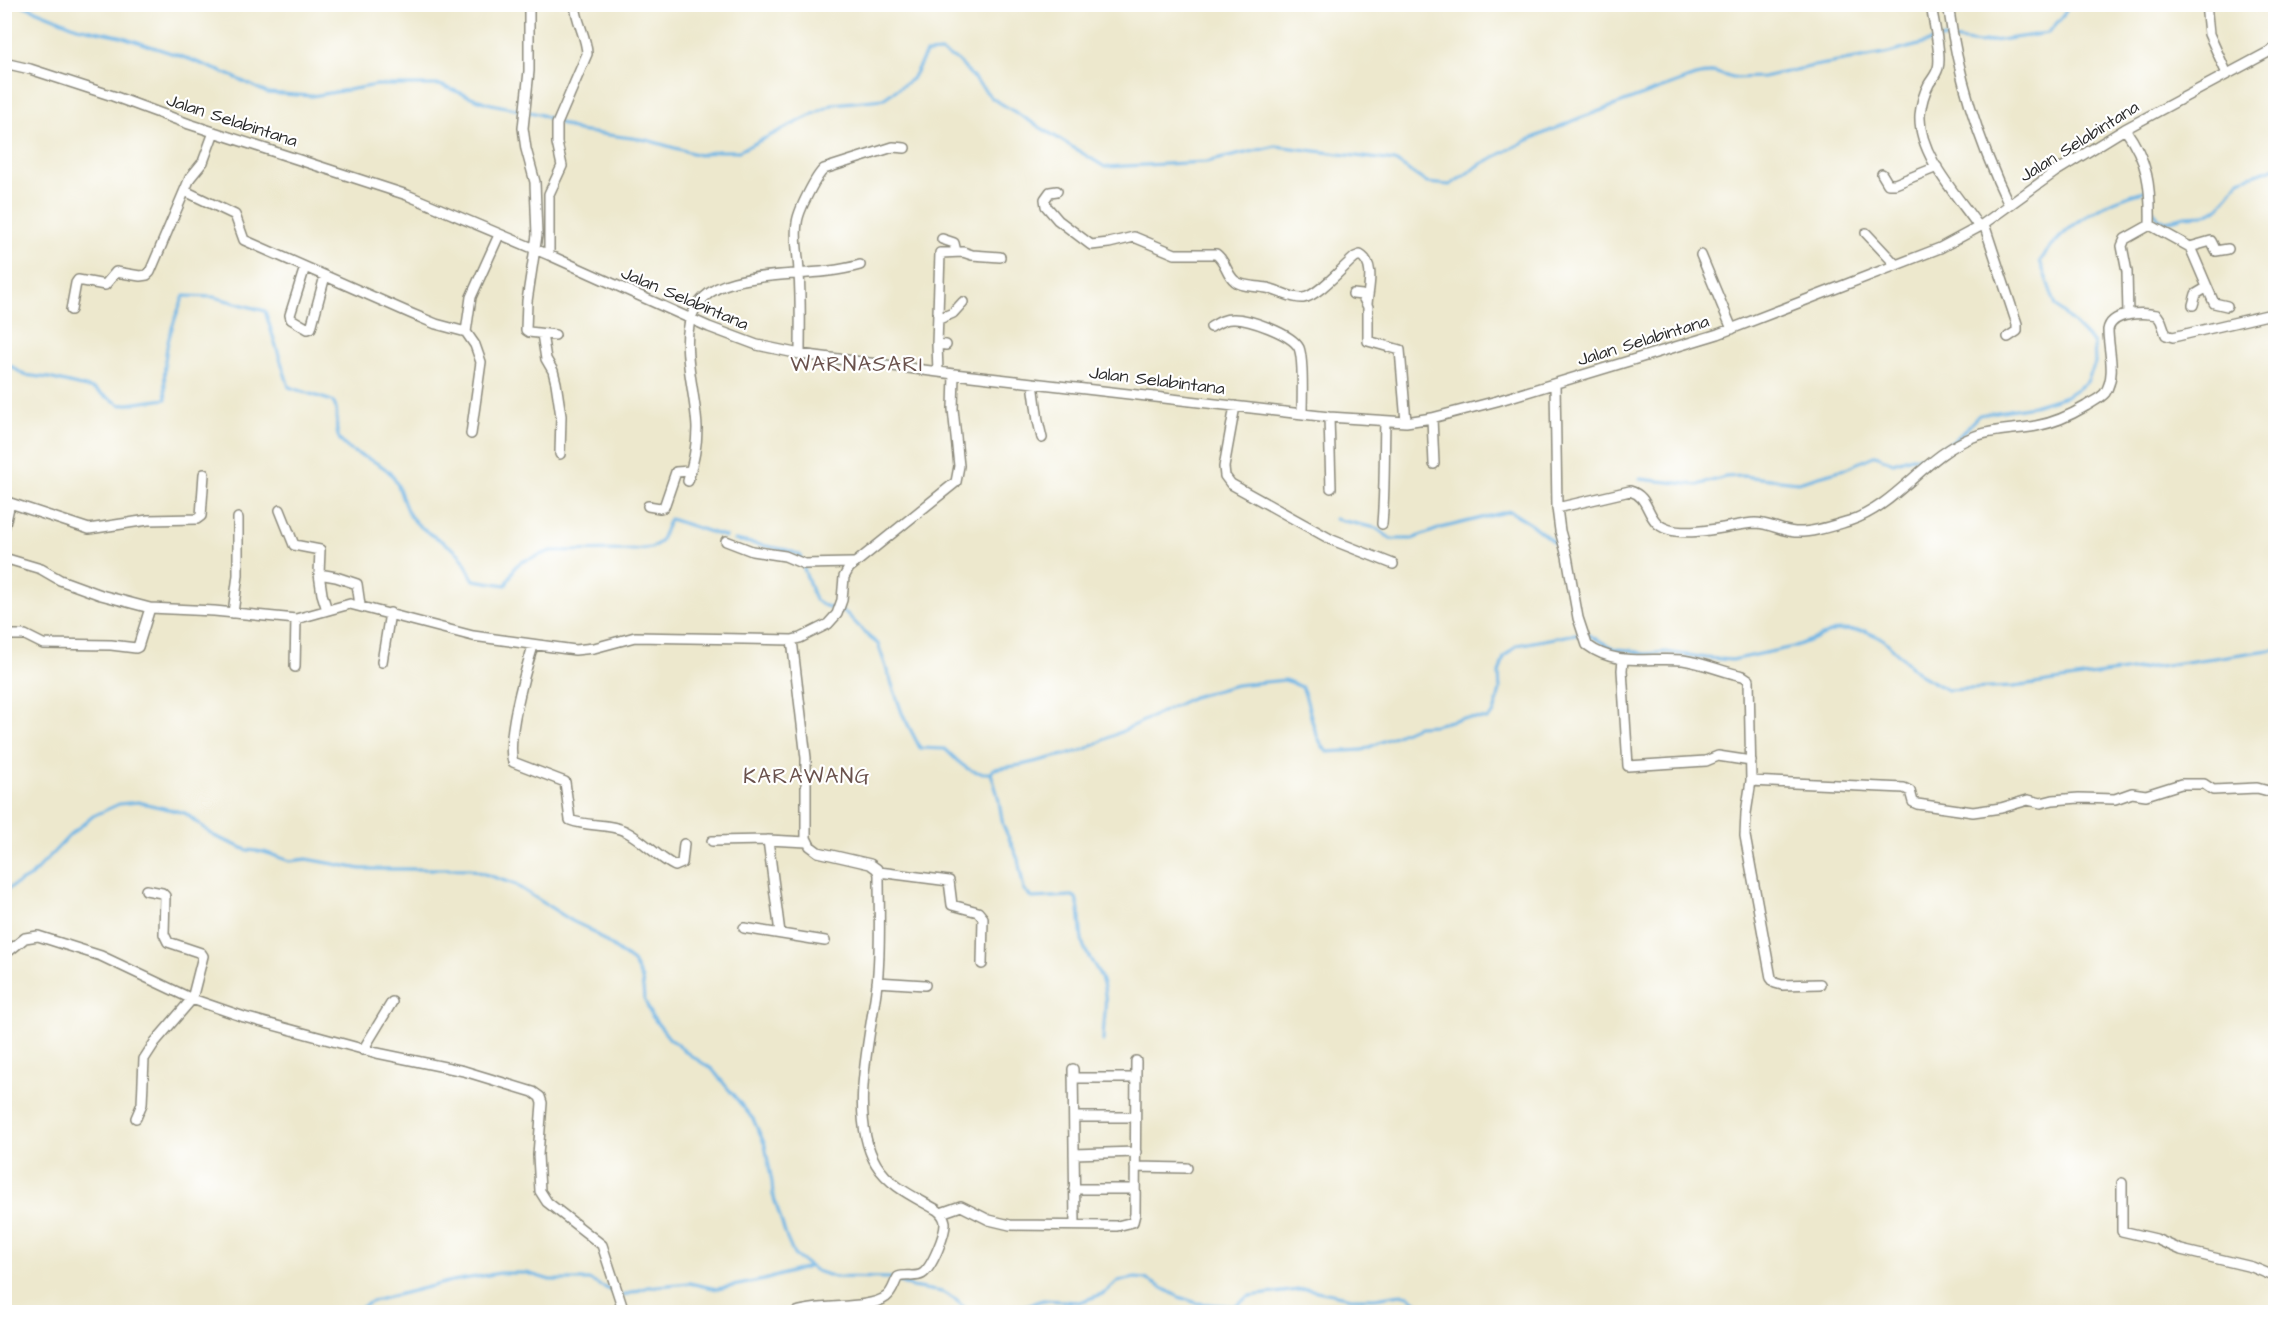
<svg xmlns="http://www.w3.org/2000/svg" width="2280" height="1317" viewBox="0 0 2280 1317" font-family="'Architects Daughter',sans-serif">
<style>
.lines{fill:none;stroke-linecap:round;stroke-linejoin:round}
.stream{stroke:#6fb5e5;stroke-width:3}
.minor-casing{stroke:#8c8a7c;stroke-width:12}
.minor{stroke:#fff;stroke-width:9}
.labels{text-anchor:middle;stroke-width:4.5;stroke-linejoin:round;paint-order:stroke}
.street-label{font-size:18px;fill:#2b2b2b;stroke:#fff}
.quarter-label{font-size:21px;letter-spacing:1.5px;fill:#6a524d;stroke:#fff}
</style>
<rect width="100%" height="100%" fill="#fff"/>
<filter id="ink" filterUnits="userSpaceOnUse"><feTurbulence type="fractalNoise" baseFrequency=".0167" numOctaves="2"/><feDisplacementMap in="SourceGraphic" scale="12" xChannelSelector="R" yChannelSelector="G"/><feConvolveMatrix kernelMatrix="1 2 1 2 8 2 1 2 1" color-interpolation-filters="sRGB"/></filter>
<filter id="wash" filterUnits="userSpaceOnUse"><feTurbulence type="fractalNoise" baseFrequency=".008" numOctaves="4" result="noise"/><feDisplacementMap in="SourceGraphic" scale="24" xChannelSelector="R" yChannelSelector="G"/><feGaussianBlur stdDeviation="1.35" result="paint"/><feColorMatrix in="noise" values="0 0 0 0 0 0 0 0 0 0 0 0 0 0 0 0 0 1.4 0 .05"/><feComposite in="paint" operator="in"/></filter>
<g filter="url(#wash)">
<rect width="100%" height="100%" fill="#ede8cd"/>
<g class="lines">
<!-- stream -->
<path class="stream" d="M 20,4 L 77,27 L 120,36 L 189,59 L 232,76 L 267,93 L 312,96 L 377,85 L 440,85 L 487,103 L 539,114 L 578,131 L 647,140 L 699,155 L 717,151 L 739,151 L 834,104 L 883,99 L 912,79 L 926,53 L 941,52 L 958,61 L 992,98 L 1105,167 L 1206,162 L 1276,146 L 1395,161 L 1427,183 L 1450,185 L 1481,164 L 1526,141 L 1575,120 L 1695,76 L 1714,72 L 1732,78 L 1763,77 L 1814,66 L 1885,54 L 1945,38 L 1979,43 L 2048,33 L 2063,16 L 2069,4
M 2154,211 L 2159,219 L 2167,221 L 2185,216 L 2204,215 L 2220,207 L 2239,180 L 2276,167
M 4,361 L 24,375 L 49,378 L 93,389 L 121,405 L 166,399 C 161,357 168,334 184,296 L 214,297 L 265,311 L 289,387 L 332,401 C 342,412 332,428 340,440 C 352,457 375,457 389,472 C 402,485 401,504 411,517 C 423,533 444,540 458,553 C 465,559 468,572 474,580 L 506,585 L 515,567 L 521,562 L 551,551 L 634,550 L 651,548 L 660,542 L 670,519 L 726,537
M 1640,479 L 1698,485 L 1725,477 L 1742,476 L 1798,482 L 1844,469 L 1876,455 L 1893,463 L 1912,457 L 1924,458 L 1958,437 L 1979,415 L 2033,406 L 2066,396 L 2087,382 L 2095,363 L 2094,344 L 2056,306 L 2040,261 C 2066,224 2104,200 2148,190
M 1335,519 L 1376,528 L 1391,539 L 1412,539 L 1441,528 L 1510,511 L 1532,525 L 1561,548
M 735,540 L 787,550 L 800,555 L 801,560
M 803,566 L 815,600 L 823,605 L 846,613 L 869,637 L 878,644 L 902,713 L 920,748 L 945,749 C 961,763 966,774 991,773
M 4,891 L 31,876 L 70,835 L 93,816 L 119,804 L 138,802 L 185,813 L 214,836 L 247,850 L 264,852 L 290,861 L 307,859 L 361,869 L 470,869 L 514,884 L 572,921 L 589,929 L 633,962 L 642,979 L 644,998 L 651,1015 L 669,1038 L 690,1055 L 712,1069 L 753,1119 L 765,1145 L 772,1182 L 773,1195 L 787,1239 L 794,1255 L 816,1271 L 834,1277 L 890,1278 L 912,1287 L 942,1292 L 956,1300 L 969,1312
M 1103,1041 C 1103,1022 1109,999 1102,981 C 1098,967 1087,958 1083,944 C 1079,929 1082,913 1076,898 L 1073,896 L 1032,898 L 1024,890 L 1018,859 L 1003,825 L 998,796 L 991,773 L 994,769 L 1021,765 L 1081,751 L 1193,697 L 1236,685 L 1285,680 L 1302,687 C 1312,709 1310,731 1327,752 L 1363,750 L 1417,726 L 1434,725 L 1463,718 L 1488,719 L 1494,713 L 1500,690 L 1499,673 L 1504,657 L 1517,645 L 1576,634 L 1589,635 L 1615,649 L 1631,650 L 1644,654 L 1666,652 L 1707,658 L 1732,660 L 1793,647 L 1838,630 L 1865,631 L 1883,639 L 1919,674 L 1947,690 L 2014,687 L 2276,649
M 622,1296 L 648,1287 L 689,1283 L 717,1289 L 764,1280 L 808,1267
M 352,1312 L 373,1301 L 452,1281 L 500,1273 L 527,1273 L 550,1280 L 589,1280 L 616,1293
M 1005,1312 L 1043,1300 L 1080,1302 L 1105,1293 L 1118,1281 L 1135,1278 L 1146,1279 L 1179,1297 L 1197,1303 L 1234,1306 L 1250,1296 L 1307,1289 L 1351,1298 L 1375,1298 L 1401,1294 L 1409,1296 L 1423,1307 L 1432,1307 L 1440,1312"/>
</g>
</g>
<g filter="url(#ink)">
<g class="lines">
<defs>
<path id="minor" d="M 529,4 L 529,71 L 523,128 L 526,149 L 535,182 L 537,235 L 527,301 L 526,330 L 529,332 L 555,335
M 1931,4 C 1933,21 1942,55 1938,68 C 1936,75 1932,79 1929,84 C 1924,93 1921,105 1920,115 C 1918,155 1958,196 1979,227
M 1948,4 C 1957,73 1979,143 2009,205
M 2206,4 L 2209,34 L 2227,74
M 4,63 L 30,69 L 113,96 L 189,124 L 407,195 L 549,255 L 709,327 L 757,345 L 800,354 L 954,374 L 1329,417 L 1406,422 L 1432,418 L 1497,401 L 1718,334 L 1940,248 L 1979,227 L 2055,172 L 2125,129 L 2276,48
M 2125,129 C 2148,161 2151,186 2150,225 L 2125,239 L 2122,246 L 2127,272 L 2128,315
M 1882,174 L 1888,184 L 1895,184 L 1937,167
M 185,191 L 235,215 L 244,240 L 412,314 L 436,324 L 466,332
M 1057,191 L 1050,192 L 1045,199 L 1046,206 L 1058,220 L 1091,245 L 1109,243 L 1134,237 L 1175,254 L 1216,254 C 1226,261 1226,274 1235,281 C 1242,287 1257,286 1267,288 C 1278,290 1291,299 1303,298 C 1318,296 1343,267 1355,257 L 1360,255 C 1376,264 1368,289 1367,304
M 1984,224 L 2017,324 L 2017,331 L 2008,337
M 2150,225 L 2190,247 L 2214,303 L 2227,306
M 1866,233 L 1896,265
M 942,239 L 954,243 L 956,252
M 2190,247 L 2211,241 L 2216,251 L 2228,249
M 549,255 L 549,194 L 562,166 L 557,143 L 557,124 L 587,54 C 587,37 576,22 575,4
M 1701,255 L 1732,329
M 305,267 L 290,315 L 291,319 L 308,329 L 311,328 L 325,276
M 1353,294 L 1362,295 L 1368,307 L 1368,341 L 1400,350 L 1406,422
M 2193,305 L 2196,294 L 2206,288
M 71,310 L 76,283 L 78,280 L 105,285 L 116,272 L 140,276 L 147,275 L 150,272 L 190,178 L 203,162 L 214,132
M 939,319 L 953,313 L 963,302
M 1211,327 C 1218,323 1223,319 1232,319 C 1248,318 1292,334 1299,348 C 1304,360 1302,399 1302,414
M 542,334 L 546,359 L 553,371 L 556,383 L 561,416 L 560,454
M 937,344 L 940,253 L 963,252 L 972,255 L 1000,257
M 800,354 C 800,327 801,301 799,274 C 799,257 794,239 797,223 C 798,211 816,176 824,169 L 893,147 L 905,148
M 938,372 L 937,344 L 946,345
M 1033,383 L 1038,421 L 1042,438
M 1555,384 L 1557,508 L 1630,491 C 1647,496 1646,511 1656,522 C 1675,543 1731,524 1755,523 C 1769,523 1781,531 1795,532 C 1812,533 1832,526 1849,521 C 1897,506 1925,455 1973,437 C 1992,429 2015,430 2036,426 C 2053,423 2071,415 2086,406 C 2092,402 2101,398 2105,393 C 2117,374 2108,350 2108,330 C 2111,312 2143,312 2157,315 L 2161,321 L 2166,335 L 2173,337 L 2276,313
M 1235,406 L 1224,467 L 1225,476 L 1231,484 L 1332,540 L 1393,564
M 1329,417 L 1331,488
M 1432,418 L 1434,464
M 471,434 L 481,362 L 475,345 L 466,332 L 471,297 L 499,235
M 688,481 C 693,462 697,448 697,428 C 695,374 661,301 734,282 C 775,271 817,277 860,265
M 4,501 L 89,529 L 148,520 L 197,519 L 201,516 L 204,474
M 648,506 L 660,508 L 664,507 L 676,472 L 691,471
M 1557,508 L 1560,531 L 1567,556 L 1578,618 L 1587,645 C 1616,667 1649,657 1683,660 C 1704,663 1723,672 1743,676 L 1749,680 L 1751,781 L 1904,788 L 1910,791 L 1913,802 L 1917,804 L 1973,812 L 2001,808 L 2028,800 L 2041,803 L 2053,800 L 2079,798 L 2115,799 L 2132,793 L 2146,795 L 2181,784 L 2204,784 L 2213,790 L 2257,788 L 2276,793
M 280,510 L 294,545 L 320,550 L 319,574 L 336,577 L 357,584 L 360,605
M 1382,524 C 1385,489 1384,456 1385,422
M 4,529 L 10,503
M 726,541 L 752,551 L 785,556 L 804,564 L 853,563
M 4,558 L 41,569 L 60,580 L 101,595 L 150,608 L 214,611 L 296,619 L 350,604 L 473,636 L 575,650 L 594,648 L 635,637 L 792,640 L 800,638 L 828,624 L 837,614 L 842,600 L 844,577 L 849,568 L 956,482 L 959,466 L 953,409 L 954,374
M 319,574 L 322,594 L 327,610
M 233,613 L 238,575 L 238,518
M 4,635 L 25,635 L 43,644 L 111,645 L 136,648 L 138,647 L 150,608
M 792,640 L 806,758 L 806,838 L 810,846 L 818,852 L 870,864 L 877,869 L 879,874 C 879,910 881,948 877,984 C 871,1036 848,1116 876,1164 C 890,1187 915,1197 937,1210 C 941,1213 944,1216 945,1222 C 946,1233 932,1268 922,1274 C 915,1278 906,1274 898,1277 C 894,1283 893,1292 886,1297 C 868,1310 821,1304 797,1312
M 533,646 C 525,672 506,738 513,762 L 565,782 L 570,820 C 588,827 608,823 625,831 C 643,840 657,857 675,866 L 682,863 L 684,844
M 1623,660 L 1622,670 L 1628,766 L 1706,761 L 1718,756 L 1751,761
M 382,662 L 390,613
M 295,667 L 296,619
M 1751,781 L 1746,813 L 1745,836 L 1771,978 L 1775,983 L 1782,985 L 1820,984
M 768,840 L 780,933
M 712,841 L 768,840 L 807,842
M 879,872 L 949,881 L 952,905 L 978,912 L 983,918 L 982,964
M 744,928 L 825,941
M 4,955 L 25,938 L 38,936 L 101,956 L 192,999 L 244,1017 L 377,1053 L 464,1071 L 533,1092 L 540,1097 L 542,1103 L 538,1155 L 540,1191 L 547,1202 L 602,1245 L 624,1312
M 877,982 L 925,985
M 363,1050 L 392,1002
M 1073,1069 L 1075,1224
M 1073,1078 L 1136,1078
M 1074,1117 L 1135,1117
M 136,1118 L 142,1104 L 144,1059 L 155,1042 L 192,999 L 203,956 L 201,953 L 168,942 L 164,934 L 165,896 L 162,893 L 146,890
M 1074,1154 L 1136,1152
M 1135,1167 L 1187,1168
M 2122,1183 L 2122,1231 L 2156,1239 L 2181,1250 L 2252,1267 L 2276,1277
M 1074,1189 L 1135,1189
M 941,1213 L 961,1206 L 989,1220 L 1010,1225 L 1117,1226 L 1133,1222 L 1135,1214 L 1136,1061"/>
</defs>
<!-- minor casing -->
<use href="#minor" class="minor-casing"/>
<!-- minor -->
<use href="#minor" class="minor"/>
</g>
</g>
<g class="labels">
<!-- street labels -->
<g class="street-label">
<text transform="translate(232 120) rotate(18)" y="6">Jalan Selabintana</text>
<text transform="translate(2079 141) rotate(-32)" y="6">Jalan Selabintana</text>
<text transform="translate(685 298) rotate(23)" y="6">Jalan Selabintana</text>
<text transform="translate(1643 340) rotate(-17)" y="6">Jalan Selabintana</text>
<text transform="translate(1157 380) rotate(7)" y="6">Jalan Selabintana</text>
</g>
<!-- quarter labels -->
<g class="quarter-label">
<text x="857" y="371">WARNASARI</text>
<text x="807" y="783">KARAWANG</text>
</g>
</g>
<!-- margin -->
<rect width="2280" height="1317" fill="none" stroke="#fff" stroke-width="24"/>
</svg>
